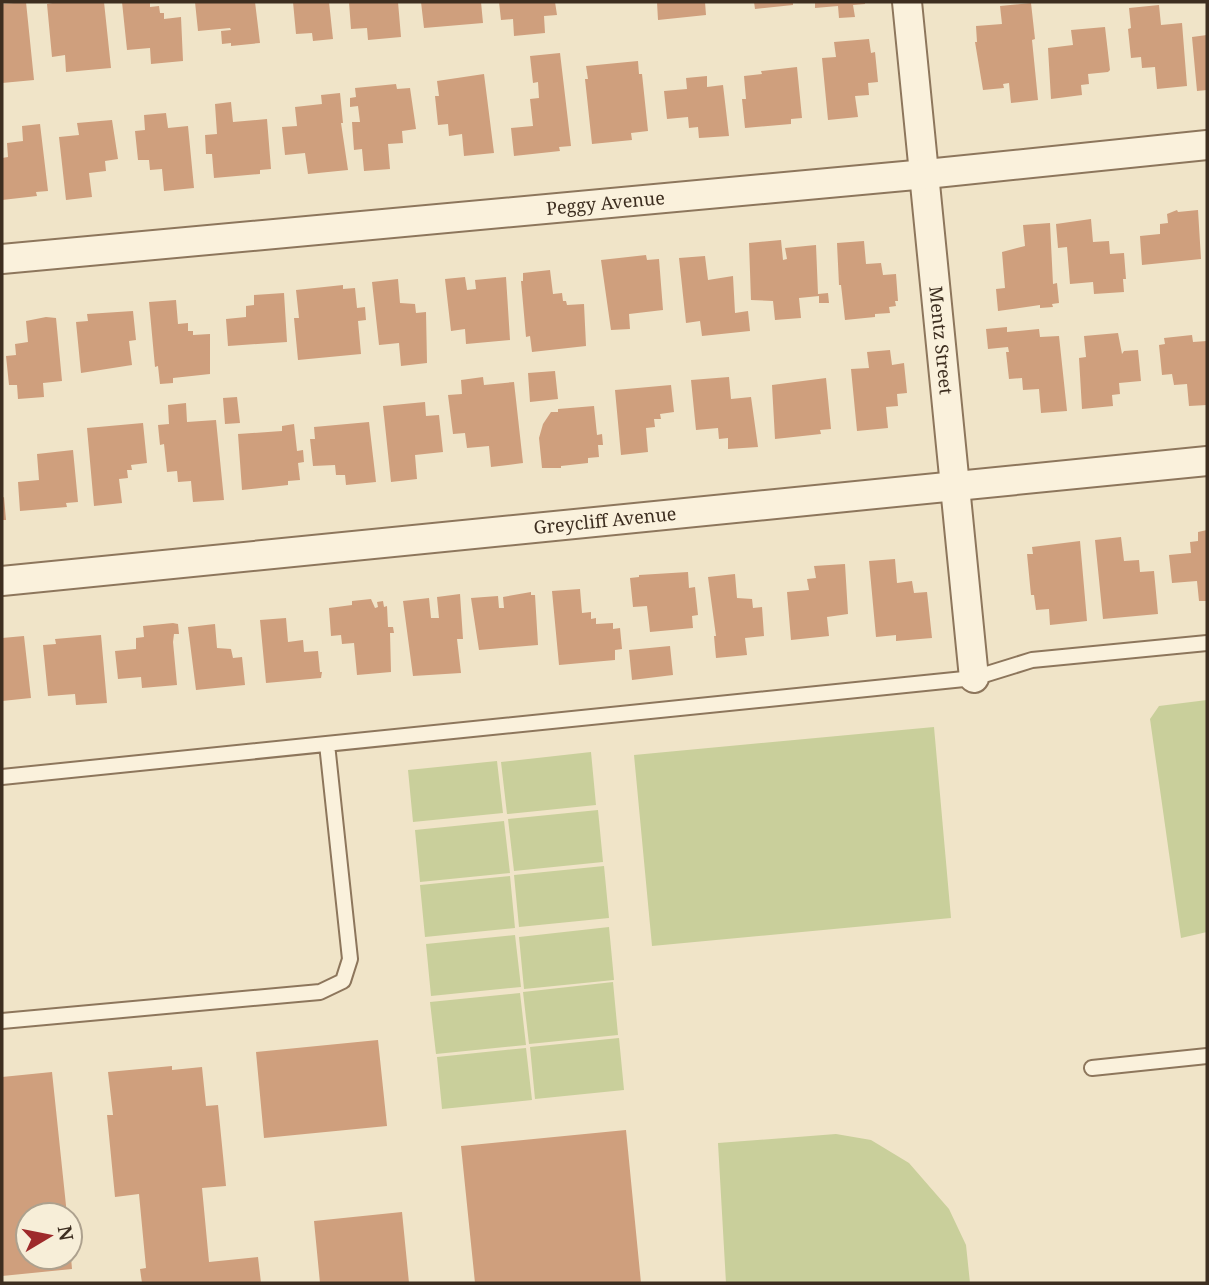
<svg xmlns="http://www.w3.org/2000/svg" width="1209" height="1285" viewBox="0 0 1209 1285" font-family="'Noto Serif',serif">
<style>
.green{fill:#c9cf9b}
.building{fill:#cf9f7d}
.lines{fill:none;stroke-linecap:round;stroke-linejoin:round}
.service-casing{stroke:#8d765c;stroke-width:18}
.minor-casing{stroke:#8d765c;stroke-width:32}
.service{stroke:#faf1dc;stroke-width:14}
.minor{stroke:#faf1dc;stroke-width:28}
.labels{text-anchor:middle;stroke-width:6;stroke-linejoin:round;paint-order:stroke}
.street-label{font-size:18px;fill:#3d2e20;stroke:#f7eed8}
</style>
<rect width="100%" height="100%" fill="#f0e4c8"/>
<!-- green -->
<path class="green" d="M 1207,700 L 1207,932 L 1181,938 L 1150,719 L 1159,706 Z
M 934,727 L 951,918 L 652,946 L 634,755 Z
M 591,752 L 596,805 L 507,814 L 501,762 Z
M 497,761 L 503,813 L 413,822 L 408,770 Z
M 598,810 L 603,862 L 514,871 L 508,819 Z
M 504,821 L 510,873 L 420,882 L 415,830 Z
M 604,866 L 609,918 L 519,927 L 514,875 Z
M 510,876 L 515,928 L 425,937 L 420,885 Z
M 609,927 L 614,980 L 524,989 L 519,937 Z
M 515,935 L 521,987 L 431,996 L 426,944 Z
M 613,982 L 618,1035 L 529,1044 L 523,992 Z
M 520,993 L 526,1045 L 436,1054 L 430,1002 Z
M 619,1038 L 624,1090 L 535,1099 L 530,1047 Z
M 526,1048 L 532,1100 L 442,1109 L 437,1057 Z
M 836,1134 L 871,1140 L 909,1163 L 949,1209 L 966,1245 L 970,1283 L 726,1283 L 718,1143 Z"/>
<!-- building -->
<path class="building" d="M 26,2 L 34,80 L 2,83 L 2,4 Z
M 58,2 L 104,2 L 111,68 L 66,72 L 65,55 L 52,57 L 47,4 Z
M 122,2 L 150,2 L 150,7 L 159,6 L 160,13 L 164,13 L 164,19 L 181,17 L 183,61 L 151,64 L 150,48 L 127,50 Z
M 195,2 L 255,2 L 260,43 L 231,46 L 231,43 L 222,44 L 221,31 L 231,30 L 230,28 L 198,31 Z
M 293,2 L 329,2 L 333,39 L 313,41 L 312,33 L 296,34 Z
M 349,2 L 398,2 L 401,37 L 368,40 L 367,28 L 351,29 Z
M 421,2 L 481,2 L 483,23 L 424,28 Z
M 499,2 L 555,2 L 557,15 L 544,16 L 545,33 L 514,36 L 513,19 L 501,20 Z
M 657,2 L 705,2 L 706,15 L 658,20 Z
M 754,2 L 793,2 L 793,5 L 755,9 Z
M 815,2 L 865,2 L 865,4 L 853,5 L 855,17 L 839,18 L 838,6 L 815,8 Z
M 1031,3 L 1035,39 L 1032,40 L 1038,100 L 1011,103 L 1009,83 L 1003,84 L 1004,88 L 983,90 L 975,42 L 977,42 L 976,26 L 1002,24 L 1000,6 Z
M 1159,5 L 1161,25 L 1182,23 L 1187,86 L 1157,89 L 1155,67 L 1142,68 L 1141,57 L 1131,58 L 1128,29 L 1131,28 L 1129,8 Z
M 1105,27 L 1110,70 L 1108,72 L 1088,74 L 1089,84 L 1081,85 L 1082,95 L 1051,99 L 1048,48 L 1073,45 L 1071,30 Z
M 1207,35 L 1207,90 L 1197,91 L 1192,37 Z
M 869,39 L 871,53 L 875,52 L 878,82 L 868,83 L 869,95 L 855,96 L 858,117 L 828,120 L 822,58 L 836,57 L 834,42 Z
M 560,53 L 571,146 L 559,147 L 560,151 L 514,156 L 511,128 L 533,126 L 530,99 L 539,98 L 538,82 L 533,83 L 530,56 Z
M 638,61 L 639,74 L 642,74 L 648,131 L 631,133 L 632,140 L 592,144 L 585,79 L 588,79 L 586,66 Z
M 797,67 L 802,118 L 791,119 L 791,124 L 745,128 L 742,99 L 746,99 L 744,76 L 762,74 L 761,71 Z
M 484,74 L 494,153 L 464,156 L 462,134 L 449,136 L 448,124 L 438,125 L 435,96 L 439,96 L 437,81 Z
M 707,76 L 707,87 L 723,85 L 729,136 L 699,138 L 698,127 L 689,128 L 688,117 L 667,119 L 664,91 L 687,89 L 686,78 Z
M 396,84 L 397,89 L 410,88 L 416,129 L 402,131 L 403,143 L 388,144 L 390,169 L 364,171 L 362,149 L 354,150 L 352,122 L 360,122 L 358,106 L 350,107 L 350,98 L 356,97 L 355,88 Z
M 340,93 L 343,123 L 341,123 L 348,170 L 308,174 L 305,153 L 285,155 L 282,127 L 297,126 L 295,107 L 322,104 L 321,95 Z
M 231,102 L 233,122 L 267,119 L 271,169 L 260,170 L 260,174 L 214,178 L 212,154 L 206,154 L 205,135 L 217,134 L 215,104 Z
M 166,113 L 168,128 L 188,126 L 194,188 L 164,191 L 162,169 L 150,170 L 149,160 L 138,160 L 135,131 L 145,130 L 144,115 Z
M 112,120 L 118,159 L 105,161 L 106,171 L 89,173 L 92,197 L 66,200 L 59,137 L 79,135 L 77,123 Z
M 40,124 L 48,191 L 36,192 L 37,196 L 2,200 L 2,158 L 8,157 L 7,143 L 23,141 L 22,126 Z
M 1177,210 L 1178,212 L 1198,210 L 1201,259 L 1142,265 L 1140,236 L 1160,234 L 1160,224 L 1168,223 L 1167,214 Z
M 1091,219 L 1093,242 L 1109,241 L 1110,254 L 1124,253 L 1126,279 L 1123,279 L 1124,292 L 1094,294 L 1093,282 L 1070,284 L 1067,247 L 1058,248 L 1056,224 Z
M 1050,223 L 1053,284 L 1057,283 L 1059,303 L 1052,304 L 1053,307 L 1040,308 L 1040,305 L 998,311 L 996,289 L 1005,288 L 1002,252 L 1025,246 L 1023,225 Z
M 781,240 L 783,260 L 787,259 L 785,248 L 816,245 L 818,294 L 828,293 L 829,303 L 819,303 L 819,296 L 799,298 L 801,318 L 775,320 L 773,301 L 751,300 L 749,243 Z
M 864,241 L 866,264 L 881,263 L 883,275 L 896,274 L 898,301 L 895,301 L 896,306 L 889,307 L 890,313 L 875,314 L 875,317 L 845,320 L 841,285 L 839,285 L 837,243 Z
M 646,255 L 647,260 L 659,259 L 663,310 L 629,314 L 630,329 L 611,330 L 601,260 Z
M 705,256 L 708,280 L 733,276 L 735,313 L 748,311 L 750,331 L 702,336 L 700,321 L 686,323 L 679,258 Z
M 550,270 L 553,294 L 562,293 L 563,301 L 566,301 L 567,305 L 584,304 L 586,346 L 532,352 L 530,336 L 526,337 L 521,281 L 523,281 L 523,273 Z
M 465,277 L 467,290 L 476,289 L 475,280 L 506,277 L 510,340 L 466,344 L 465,329 L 451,331 L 445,279 Z
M 398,279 L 400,303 L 415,304 L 416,313 L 426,312 L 427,363 L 401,366 L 399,343 L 379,345 L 372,282 Z
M 343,285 L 343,289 L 355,288 L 357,308 L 365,307 L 366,320 L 358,321 L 361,354 L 298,360 L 294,318 L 299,318 L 296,290 Z
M 284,293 L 287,342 L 228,346 L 226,319 L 246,317 L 246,306 L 254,305 L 254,295 Z
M 176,300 L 178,324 L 188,323 L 188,331 L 193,331 L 193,335 L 210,334 L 210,374 L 173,378 L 173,383 L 160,384 L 158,366 L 155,367 L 149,302 Z
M 133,311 L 136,340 L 129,341 L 132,365 L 81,373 L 76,322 L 88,321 L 87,314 Z
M 46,317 L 56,318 L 62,381 L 43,383 L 44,397 L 18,399 L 17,385 L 9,385 L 6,356 L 16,355 L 15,344 L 28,342 L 26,321 Z
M 1007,327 L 1007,332 L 1039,329 L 1040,337 L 1059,336 L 1067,411 L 1041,413 L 1039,389 L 1023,390 L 1022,378 L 1009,379 L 1006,352 L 1009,352 L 1008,347 L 988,349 L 986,329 Z
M 1118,333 L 1122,354 L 1124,351 L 1138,350 L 1141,381 L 1119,383 L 1120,394 L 1112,395 L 1113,406 L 1082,409 L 1079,358 L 1086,357 L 1084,336 Z
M 1192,335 L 1193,342 L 1207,341 L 1207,405 L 1189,406 L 1187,384 L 1174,385 L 1172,374 L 1162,375 L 1159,345 L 1165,344 L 1164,338 Z
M 890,350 L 892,365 L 904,363 L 907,393 L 897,394 L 898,406 L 886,407 L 888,428 L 857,431 L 851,369 L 869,368 L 867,352 Z
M 555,371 L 558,399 L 530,402 L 528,373 Z
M 483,377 L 484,385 L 514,382 L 523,463 L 491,467 L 489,446 L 467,448 L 465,433 L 453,434 L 448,395 L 462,394 L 461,380 Z
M 729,377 L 731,399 L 751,397 L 758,447 L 728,449 L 728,438 L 719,439 L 718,428 L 696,430 L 691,380 Z
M 826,378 L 831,429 L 820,430 L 821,434 L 775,439 L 772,385 Z
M 671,385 L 674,412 L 660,414 L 661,419 L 654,419 L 655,427 L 646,428 L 648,452 L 621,455 L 615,390 Z
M 237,397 L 240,423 L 225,424 L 223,398 Z
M 425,402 L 426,416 L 439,415 L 443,452 L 415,455 L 417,479 L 391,482 L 383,406 Z
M 186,403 L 187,422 L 216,420 L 224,500 L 193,502 L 191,481 L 178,482 L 177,471 L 167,472 L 164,444 L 160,445 L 158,425 L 169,424 L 168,405 Z
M 594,406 L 597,435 L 602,434 L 603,445 L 598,445 L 599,457 L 588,458 L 588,463 L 561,466 L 561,468 L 542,468 L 539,438 L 543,424 L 551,412 L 558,412 L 558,409 Z
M 369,422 L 376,482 L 346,485 L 345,475 L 336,475 L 335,465 L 313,466 L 310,439 L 315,439 L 314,427 Z
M 143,423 L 147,463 L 131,465 L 132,470 L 127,470 L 128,478 L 119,479 L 122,503 L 94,506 L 87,428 Z
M 294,424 L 297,451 L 303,450 L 304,462 L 298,463 L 300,480 L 288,481 L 288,485 L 242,490 L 238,434 L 282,431 L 282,426 Z
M 73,450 L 78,502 L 66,503 L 67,507 L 20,511 L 18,482 L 39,480 L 37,454 Z
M 4,497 L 6,520 L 2,520 L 2,498 Z
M 1207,530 L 1207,601 L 1199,601 L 1197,581 L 1172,583 L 1169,555 L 1191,553 L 1190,542 L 1198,541 L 1198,532 Z
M 1121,537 L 1124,561 L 1139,560 L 1140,572 L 1154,571 L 1158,614 L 1103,619 L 1095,540 Z
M 1080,541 L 1087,621 L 1050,625 L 1049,609 L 1036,610 L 1034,595 L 1031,595 L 1027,554 L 1033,554 L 1032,547 Z
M 895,559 L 897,583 L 912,581 L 914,593 L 927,592 L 932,638 L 896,641 L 896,635 L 876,637 L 869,561 Z
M 845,564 L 848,614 L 827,617 L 829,636 L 791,640 L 787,592 L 809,590 L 807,579 L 816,578 L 814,566 Z
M 688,572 L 689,588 L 695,587 L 698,615 L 692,616 L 693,628 L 650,632 L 647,606 L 633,607 L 630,578 L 639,577 L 639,575 Z
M 735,574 L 737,598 L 752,599 L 753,608 L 762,607 L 764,636 L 745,638 L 747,655 L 716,658 L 714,636 L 716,636 L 708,577 Z
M 580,589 L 582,613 L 591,612 L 591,619 L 596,618 L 596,624 L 613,623 L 613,629 L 620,628 L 622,649 L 615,650 L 615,660 L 559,665 L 552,591 Z
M 531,592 L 531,595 L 535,595 L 538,645 L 479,650 L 471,598 L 498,596 L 499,608 L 504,608 L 503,597 Z
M 460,594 L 463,639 L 457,639 L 461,673 L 413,676 L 403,601 L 429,598 L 431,618 L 439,618 L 437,597 Z
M 371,599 L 375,608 L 378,607 L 377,602 L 383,601 L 384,607 L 387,606 L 388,627 L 393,627 L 394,633 L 390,633 L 391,672 L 357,675 L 354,643 L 342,644 L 341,635 L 331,636 L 329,608 L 352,605 L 352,601 Z
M 286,618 L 288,642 L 303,640 L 304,652 L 318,651 L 320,672 L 322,672 L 321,678 L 266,683 L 260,620 Z
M 173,623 L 178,624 L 179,634 L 174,634 L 173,642 L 177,685 L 142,688 L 141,677 L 118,679 L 115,651 L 136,649 L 136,638 L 144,637 L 143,626 Z
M 215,624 L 217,648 L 231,649 L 233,658 L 242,657 L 245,685 L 196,690 L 188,627 Z
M 101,635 L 107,703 L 76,705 L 75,694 L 48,696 L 43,645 L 56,644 L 55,639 Z
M 24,636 L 31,698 L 2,701 L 2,638 Z
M 670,646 L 673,675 L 632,680 L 629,650 Z
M 378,1040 L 387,1126 L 264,1138 L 256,1052 Z
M 172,1066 L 172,1070 L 202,1067 L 206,1106 L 218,1105 L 226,1186 L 202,1188 L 209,1262 L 258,1257 L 261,1283 L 142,1283 L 140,1269 L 146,1268 L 139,1194 L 115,1197 L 107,1115 L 113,1115 L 108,1072 Z
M 52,1072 L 67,1215 L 28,1215 L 28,1257 L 71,1257 L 72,1269 L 2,1276 L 2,1077 Z
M 626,1130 L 641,1283 L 475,1283 L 461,1146 Z
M 402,1212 L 409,1283 L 320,1283 L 314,1221 Z"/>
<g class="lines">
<defs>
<path id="service" d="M 2,777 L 974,678 L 1032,660 L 1207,643
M 2,1021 L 320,992 L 343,981 L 350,959 L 327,744
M 1092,1068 L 1207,1056"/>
<g id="minor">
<path id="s1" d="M 907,2 L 974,678"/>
<path id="s2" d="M 2,259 L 926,174 L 1207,145"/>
<path id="s3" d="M 2,581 L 1207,461"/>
</g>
</defs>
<!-- service casing -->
<use href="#service" class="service-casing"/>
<!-- minor casing -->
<use href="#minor" class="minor-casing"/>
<!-- service -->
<use href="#service" class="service"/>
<!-- minor -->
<use href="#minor" class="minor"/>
</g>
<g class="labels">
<!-- street labels -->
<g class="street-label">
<text dy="6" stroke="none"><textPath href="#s2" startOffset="606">Peggy Avenue</textPath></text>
<text dy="6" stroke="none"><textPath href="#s1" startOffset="340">Mentz Street</textPath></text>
<text dy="6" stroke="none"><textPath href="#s3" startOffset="606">Greycliff Avenue</textPath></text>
</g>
</g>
<!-- border -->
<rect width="1209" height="1285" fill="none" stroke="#3d2e20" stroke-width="7"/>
<!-- north arrow -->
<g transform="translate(49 1236) rotate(80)"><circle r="33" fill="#f7eed8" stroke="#ada18e" stroke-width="2"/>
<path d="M0-5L12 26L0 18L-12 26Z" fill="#9e2a2b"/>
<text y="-10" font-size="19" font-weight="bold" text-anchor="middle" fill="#3d2e20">N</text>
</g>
</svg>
